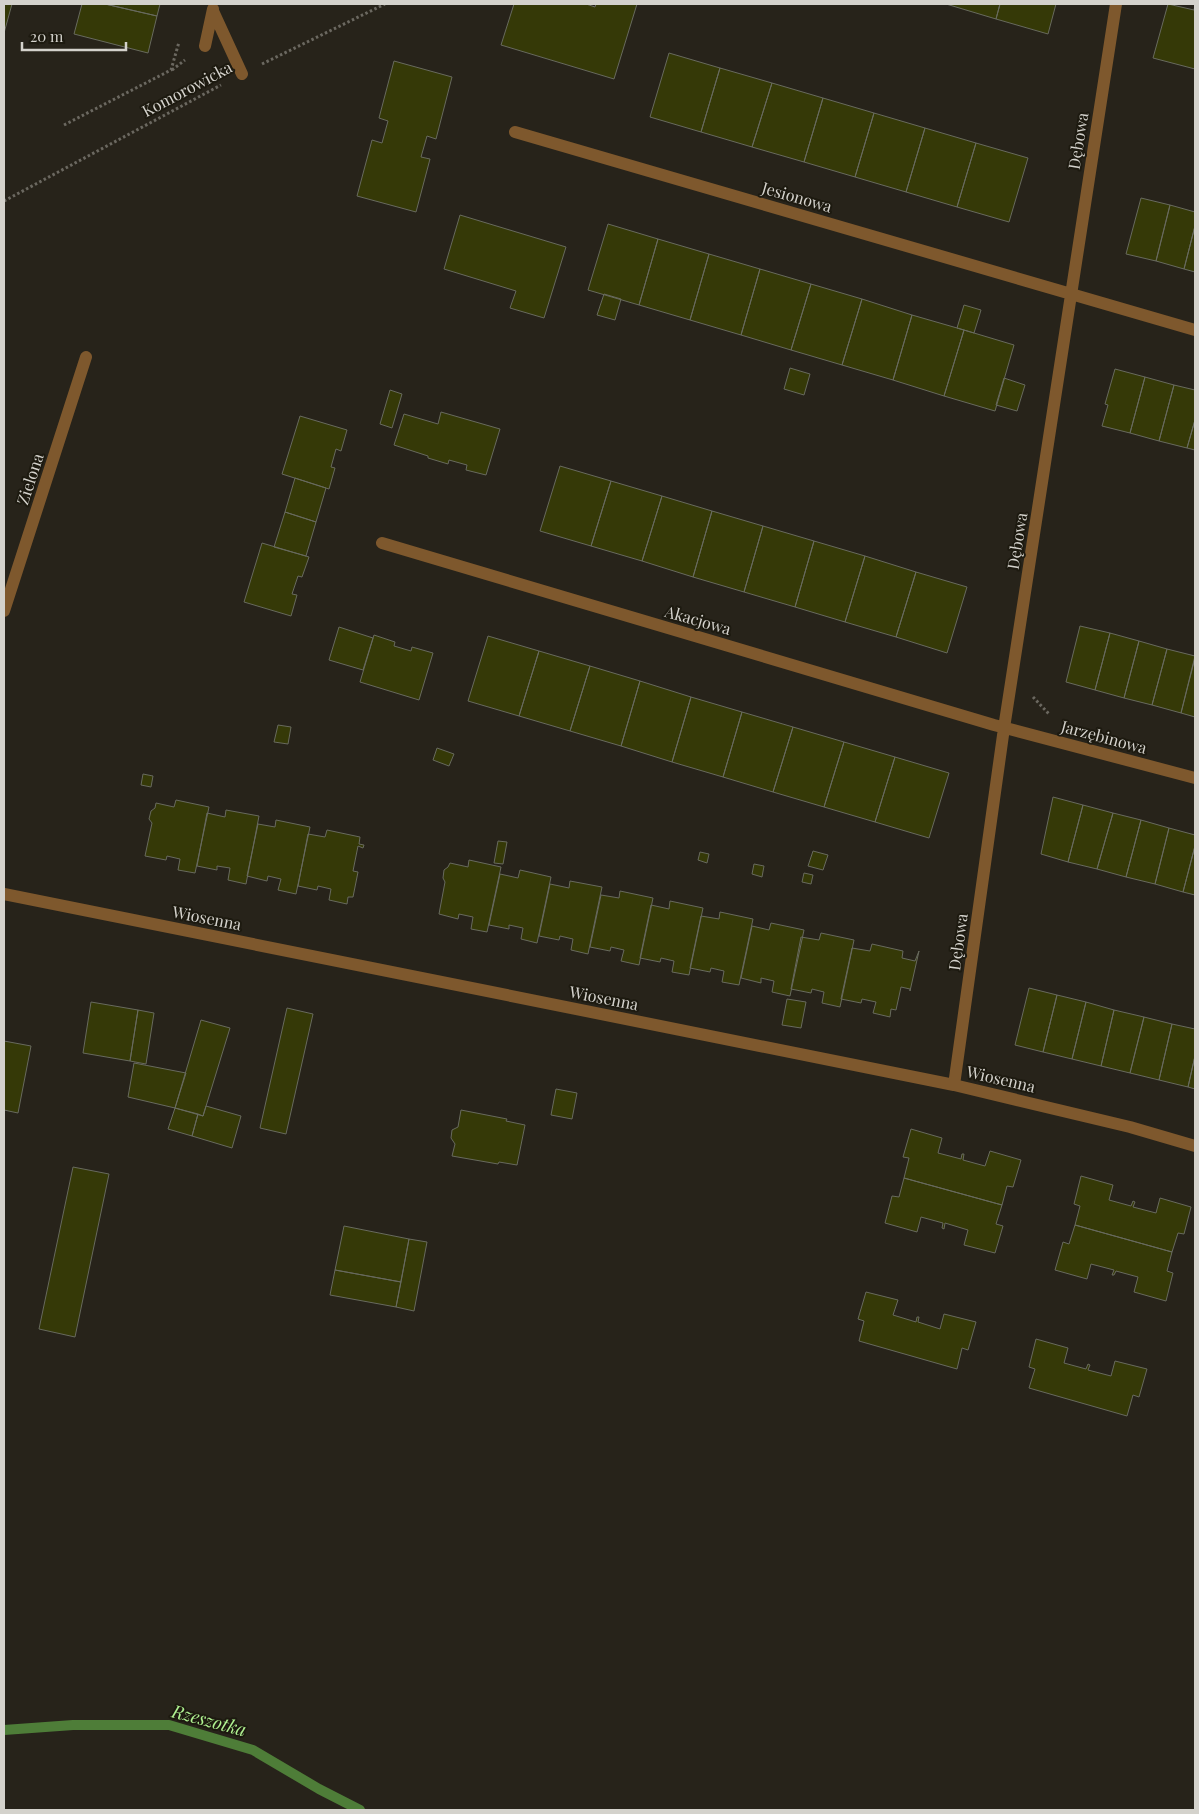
<svg xmlns="http://www.w3.org/2000/svg" width="1199" height="1814" viewBox="0 0 1199 1814" font-family="'Playfair Display',serif">
<style>
.lines{fill:none;stroke-linecap:round;stroke-linejoin:round}
.stream{stroke:#4e7d38;stroke-width:10}
.building{fill:#353907;stroke:#686a5e}
.path{stroke:#6b6860;stroke-width:3;stroke-dasharray:2.5 2.5;stroke-linecap:butt}
.minor{stroke:#7e582d;stroke-width:12}
.labels{text-anchor:middle;stroke-width:4;stroke-linejoin:round;paint-order:stroke}
.street-label{font-size:16px;fill:#d4d2cc;stroke:#1d1a10}
.water-label{font-size:18px;font-style:italic;fill:#aff191;stroke:#1d1a10}
</style>
<rect width="100%" height="100%" fill="#27231a"/>
<g class="lines">
<!-- stream -->
<path class="stream" d="M 4,1730 L 73,1725 L 169,1725 L 253,1750 L 319,1789 L 360,1810"/>
</g>
<!-- building -->
<path class="building" d="M 4,4 L 12,4 L 4,33 Z
M 82,4 L 105,4 L 157,16 L 148,53 L 74,34 Z
M 105,4 L 160,4 L 157,16 Z
M 514,4 L 586,4 L 595,7 L 596,4 L 637,4 L 614,79 L 501,45 Z
M 946,4 L 1000,4 L 996,19 Z
M 1000,4 L 1056,4 L 1048,34 L 996,19 Z
M 1168,4 L 1194,10 L 1195,5 L 1195,69 L 1153,58 Z
M 669,53 L 720,68 L 701,132 L 650,117 Z
M 394,61 L 452,77 L 436,139 L 427,136 L 421,157 L 430,159 L 416,212 L 357,196 L 372,140 L 382,143 L 388,121 L 379,118 Z
M 720,68 L 772,83 L 752,147 L 701,132 Z
M 772,83 L 823,98 L 804,162 L 752,147 Z
M 823,98 L 874,113 L 855,177 L 804,162 Z
M 874,113 L 925,128 L 906,192 L 855,177 Z
M 925,128 L 976,143 L 957,207 L 906,192 Z
M 976,143 L 1028,158 L 1009,222 L 957,207 Z
M 1141,198 L 1170,205 L 1156,261 L 1126,254 Z
M 1170,205 L 1195,212 L 1195,226 L 1184,269 L 1156,261 Z
M 460,215 L 566,247 L 544,318 L 510,308 L 516,291 L 444,269 Z
M 608,224 L 658,239 L 639,305 L 588,290 Z
M 1195,226 L 1195,272 L 1184,269 Z
M 658,239 L 709,254 L 690,320 L 639,305 Z
M 709,254 L 760,269 L 741,335 L 690,320 Z
M 760,269 L 811,284 L 791,350 L 741,335 Z
M 811,284 L 862,299 L 842,365 L 791,350 Z
M 604,294 L 621,299 L 615,320 L 597,315 Z
M 862,299 L 912,315 L 893,380 L 842,365 Z
M 964,305 L 981,310 L 974,333 L 957,328 Z
M 912,315 L 964,330 L 944,396 L 893,380 Z
M 964,330 L 1014,345 L 995,411 L 944,396 Z
M 790,368 L 810,374 L 804,395 L 784,389 Z
M 1115,369 L 1145,377 L 1130,433 L 1102,426 L 1108,405 L 1105,404 Z
M 1145,377 L 1174,385 L 1159,441 L 1130,433 Z
M 1004,378 L 1025,385 L 1017,411 L 996,405 Z
M 1174,385 L 1195,390 L 1195,420 L 1187,448 L 1159,441 Z
M 390,390 L 402,394 L 392,428 L 380,424 Z
M 441,412 L 500,429 L 486,475 L 466,470 L 467,465 L 449,460 L 448,464 L 428,458 L 428,456 L 394,445 L 404,414 L 438,424 Z
M 300,416 L 347,430 L 341,451 L 336,449 L 331,467 L 335,468 L 329,489 L 282,474 Z
M 1195,420 L 1195,450 L 1187,448 Z
M 560,466 L 611,481 L 591,546 L 540,531 Z
M 295,478 L 326,488 L 316,522 L 285,512 Z
M 611,481 L 662,496 L 642,561 L 591,546 Z
M 662,496 L 712,511 L 693,577 L 642,561 Z
M 712,511 L 763,526 L 744,592 L 693,577 Z
M 285,512 L 316,522 L 306,556 L 274,547 Z
M 763,526 L 814,541 L 795,607 L 744,592 Z
M 814,541 L 865,556 L 845,622 L 795,607 Z
M 262,543 L 309,557 L 302,577 L 298,576 L 292,594 L 297,595 L 291,616 L 244,602 Z
M 865,556 L 916,572 L 896,637 L 845,622 Z
M 916,572 L 967,587 L 947,653 L 896,637 Z
M 1080,626 L 1110,633 L 1095,690 L 1066,682 Z
M 339,627 L 373,638 L 363,670 L 329,660 Z
M 1110,633 L 1139,641 L 1124,698 L 1095,690 Z
M 374,635 L 395,642 L 394,646 L 411,651 L 412,647 L 433,653 L 419,700 L 360,682 Z
M 488,636 L 539,651 L 519,716 L 468,701 Z
M 1139,641 L 1167,649 L 1152,705 L 1124,698 Z
M 1167,649 L 1195,656 L 1181,713 L 1152,705 Z
M 539,651 L 590,666 L 570,731 L 519,716 Z
M 1195,658 L 1195,717 L 1181,713 Z
M 590,666 L 640,681 L 621,746 L 570,731 Z
M 640,681 L 691,697 L 672,762 L 621,746 Z
M 691,697 L 742,712 L 723,777 L 672,762 Z
M 742,712 L 793,727 L 773,792 L 723,777 Z
M 278,725 L 291,727 L 288,744 L 274,742 Z
M 793,727 L 844,742 L 824,807 L 773,792 Z
M 844,742 L 895,757 L 875,822 L 824,807 Z
M 437,748 L 454,754 L 449,766 L 433,760 Z
M 895,757 L 949,773 L 929,838 L 875,822 Z
M 143,774 L 153,776 L 151,787 L 141,785 Z
M 1053,797 L 1083,805 L 1068,862 L 1041,854 Z
M 176,800 L 209,807 L 195,873 L 178,870 L 180,859 L 167,856 L 166,860 L 145,856 L 152,823 L 149,819 L 151,811 L 155,808 L 156,803 L 174,807 Z
M 1083,805 L 1113,813 L 1097,869 L 1068,862 Z
M 226,810 L 259,816 L 246,884 L 228,880 L 230,868 L 217,866 L 217,870 L 197,866 L 207,813 L 225,817 Z
M 1113,813 L 1141,820 L 1126,877 L 1097,869 Z
M 276,820 L 310,827 L 296,894 L 278,890 L 281,879 L 268,876 L 267,881 L 247,876 L 258,824 L 275,827 Z
M 1141,820 L 1169,828 L 1155,884 L 1126,877 Z
M 1169,828 L 1195,835 L 1195,846 L 1183,892 L 1155,884 Z
M 327,830 L 360,837 L 359,844 L 364,845 L 363,848 L 358,846 L 353,871 L 358,872 L 353,897 L 348,897 L 347,904 L 329,900 L 331,889 L 318,886 L 317,890 L 298,886 L 308,834 L 325,837 Z
M 498,841 L 507,842 L 503,864 L 494,863 Z
M 1195,846 L 1195,895 L 1183,892 Z
M 813,851 L 828,855 L 823,870 L 808,866 Z
M 700,852 L 709,854 L 707,863 L 698,860 Z
M 469,860 L 501,867 L 487,932 L 471,929 L 473,917 L 459,914 L 458,919 L 439,914 L 445,882 L 443,878 L 444,870 L 448,867 L 450,863 L 468,867 Z
M 754,864 L 764,866 L 762,877 L 752,874 Z
M 520,870 L 551,877 L 537,943 L 521,939 L 523,928 L 509,925 L 509,929 L 489,925 L 500,874 L 518,878 Z
M 804,873 L 813,875 L 811,884 L 802,882 Z
M 570,881 L 602,887 L 588,954 L 571,950 L 573,939 L 560,936 L 559,940 L 539,936 L 550,884 L 569,888 Z
M 620,891 L 653,898 L 639,965 L 621,961 L 624,950 L 611,947 L 610,951 L 590,947 L 601,895 L 619,898 Z
M 670,901 L 703,908 L 689,975 L 672,972 L 674,961 L 661,958 L 660,962 L 640,958 L 651,905 L 669,909 Z
M 720,912 L 753,919 L 739,985 L 722,982 L 724,971 L 711,968 L 710,972 L 690,968 L 701,916 L 719,919 Z
M 771,923 L 804,930 L 790,996 L 772,992 L 774,981 L 761,978 L 761,983 L 741,978 L 752,926 L 769,930 Z
M 821,933 L 854,940 L 840,1007 L 822,1003 L 824,992 L 812,989 L 811,993 L 791,989 L 801,937 L 819,940 Z
M 872,944 L 903,951 L 902,958 L 915,961 L 919,951 L 910,991 L 910,989 L 901,987 L 896,1010 L 891,1009 L 890,1017 L 873,1013 L 876,1002 L 862,999 L 861,1003 L 841,999 L 852,948 L 870,951 Z
M 1029,988 L 1057,995 L 1043,1052 L 1015,1045 Z
M 1057,995 L 1086,1002 L 1072,1059 L 1043,1052 Z
M 787,999 L 806,1002 L 801,1028 L 782,1025 Z
M 91,1002 L 138,1010 L 130,1061 L 83,1053 Z
M 1086,1002 L 1114,1010 L 1101,1066 L 1072,1059 Z
M 287,1008 L 313,1014 L 286,1134 L 260,1128 Z
M 138,1010 L 154,1013 L 146,1064 L 130,1061 Z
M 1114,1010 L 1144,1017 L 1130,1073 L 1101,1066 Z
M 1144,1017 L 1172,1024 L 1159,1080 L 1130,1073 Z
M 201,1020 L 230,1028 L 203,1116 L 175,1108 Z
M 1172,1024 L 1195,1029 L 1195,1056 L 1188,1087 L 1159,1080 Z
M 4,1041 L 31,1046 L 18,1113 L 4,1110 Z
M 1195,1056 L 1195,1089 L 1188,1087 Z
M 134,1063 L 186,1073 L 175,1108 L 128,1097 Z
M 556,1089 L 577,1093 L 572,1119 L 551,1115 Z
M 206,1106 L 241,1116 L 232,1148 L 192,1136 L 198,1114 L 203,1116 Z
M 175,1108 L 198,1114 L 192,1136 L 168,1129 Z
M 461,1110 L 507,1119 L 506,1121 L 525,1125 L 517,1165 L 499,1162 L 498,1164 L 452,1156 L 455,1144 L 451,1138 L 452,1130 L 458,1127 Z
M 911,1129 L 942,1138 L 938,1153 L 961,1159 L 962,1154 L 964,1154 L 963,1160 L 985,1166 L 990,1151 L 1021,1160 L 1013,1187 L 1007,1186 L 1002,1205 L 904,1178 L 909,1158 L 903,1157 Z
M 73,1167 L 109,1174 L 75,1337 L 39,1329 Z
M 1081,1176 L 1113,1185 L 1109,1200 L 1131,1206 L 1133,1201 L 1135,1202 L 1133,1207 L 1156,1213 L 1160,1198 L 1191,1207 L 1184,1234 L 1178,1233 L 1172,1252 L 1075,1225 L 1080,1206 L 1074,1204 Z
M 904,1178 L 1002,1205 L 996,1224 L 1003,1226 L 995,1253 L 964,1245 L 968,1230 L 945,1223 L 944,1229 L 942,1228 L 943,1223 L 921,1217 L 917,1232 L 885,1223 L 892,1196 L 899,1197 Z
M 1075,1225 L 1172,1252 L 1167,1271 L 1173,1273 L 1166,1301 L 1134,1292 L 1138,1277 L 1116,1271 L 1114,1275 L 1112,1275 L 1114,1270 L 1091,1264 L 1087,1279 L 1055,1270 L 1063,1242 L 1069,1244 Z
M 344,1226 L 409,1239 L 401,1282 L 335,1270 Z
M 409,1239 L 427,1242 L 414,1311 L 396,1307 Z
M 335,1270 L 401,1282 L 396,1307 L 330,1295 Z
M 866,1292 L 898,1300 L 893,1315 L 916,1322 L 917,1317 L 919,1317 L 918,1322 L 940,1329 L 944,1314 L 976,1322 L 968,1350 L 962,1348 L 957,1369 L 859,1341 L 864,1321 L 858,1319 Z
M 1036,1339 L 1068,1348 L 1064,1363 L 1086,1369 L 1088,1364 L 1090,1365 L 1088,1370 L 1111,1376 L 1115,1361 L 1147,1369 L 1139,1397 L 1133,1395 L 1127,1416 L 1029,1388 L 1035,1369 L 1029,1367 Z"/>
<g class="lines">
<!-- path -->
<path class="path" d="M 262,64 L 385,4
M 172,70 L 185,60
M 64,125 L 171,70 L 179,42
M 4,201 L 221,85
M 1033,697 L 1049,714"/>
<!-- minor -->
<path class="minor" d="M 213,11 L 242,74
M 205,46 L 213,9
M 515,132 L 1195,330
M 382,543 L 994,725 L 1195,778
M 4,611 L 86,357
M 4,894 L 954,1085 L 1130,1127 L 1195,1146
M 954,1085 L 1004,728 L 1116,4"/>
</g>
<g class="labels">
<!-- street labels -->
<g class="street-label">
<text transform="translate(187 89) rotate(-28)" y="6">Komorowicka</text>
<text transform="translate(1078 141) rotate(-81)" y="6">Dębowa</text>
<text transform="translate(797 197) rotate(16)" y="6">Jesionowa</text>
<text transform="translate(30 479) rotate(-72)" y="6">Zielona</text>
<text transform="translate(1017 541) rotate(-81)" y="6">Dębowa</text>
<text transform="translate(698 620) rotate(16)" y="6">Akacjowa</text>
<text transform="translate(1104 737) rotate(15)" y="6">Jarzębinowa</text>
<text transform="translate(207 918) rotate(11)" y="6">Wiosenna</text>
<text transform="translate(958 942) rotate(-82)" y="6">Dębowa</text>
<text transform="translate(604 998) rotate(11)" y="6">Wiosenna</text>
<text transform="translate(1001 1079) rotate(13)" y="6">Wiosenna</text>
</g>
<!-- water labels -->
<g class="water-label">
<text transform="translate(209 1721) rotate(15)" y="6">Rzeszotka</text>
</g>
</g>
<!-- border -->
<rect width="1199" height="1814" fill="none" stroke="#d4d2cc" stroke-width="10"/>
<!-- scale -->
<path d="M22 42v8h104v-8" fill="none" stroke="#d4d2cc" stroke-width="2.5"/>
<text x="30" y="42" font-size="15" fill="#d4d2cc" stroke="#1d1a10" stroke-width="4" paint-order="stroke">20 m</text>
</svg>
